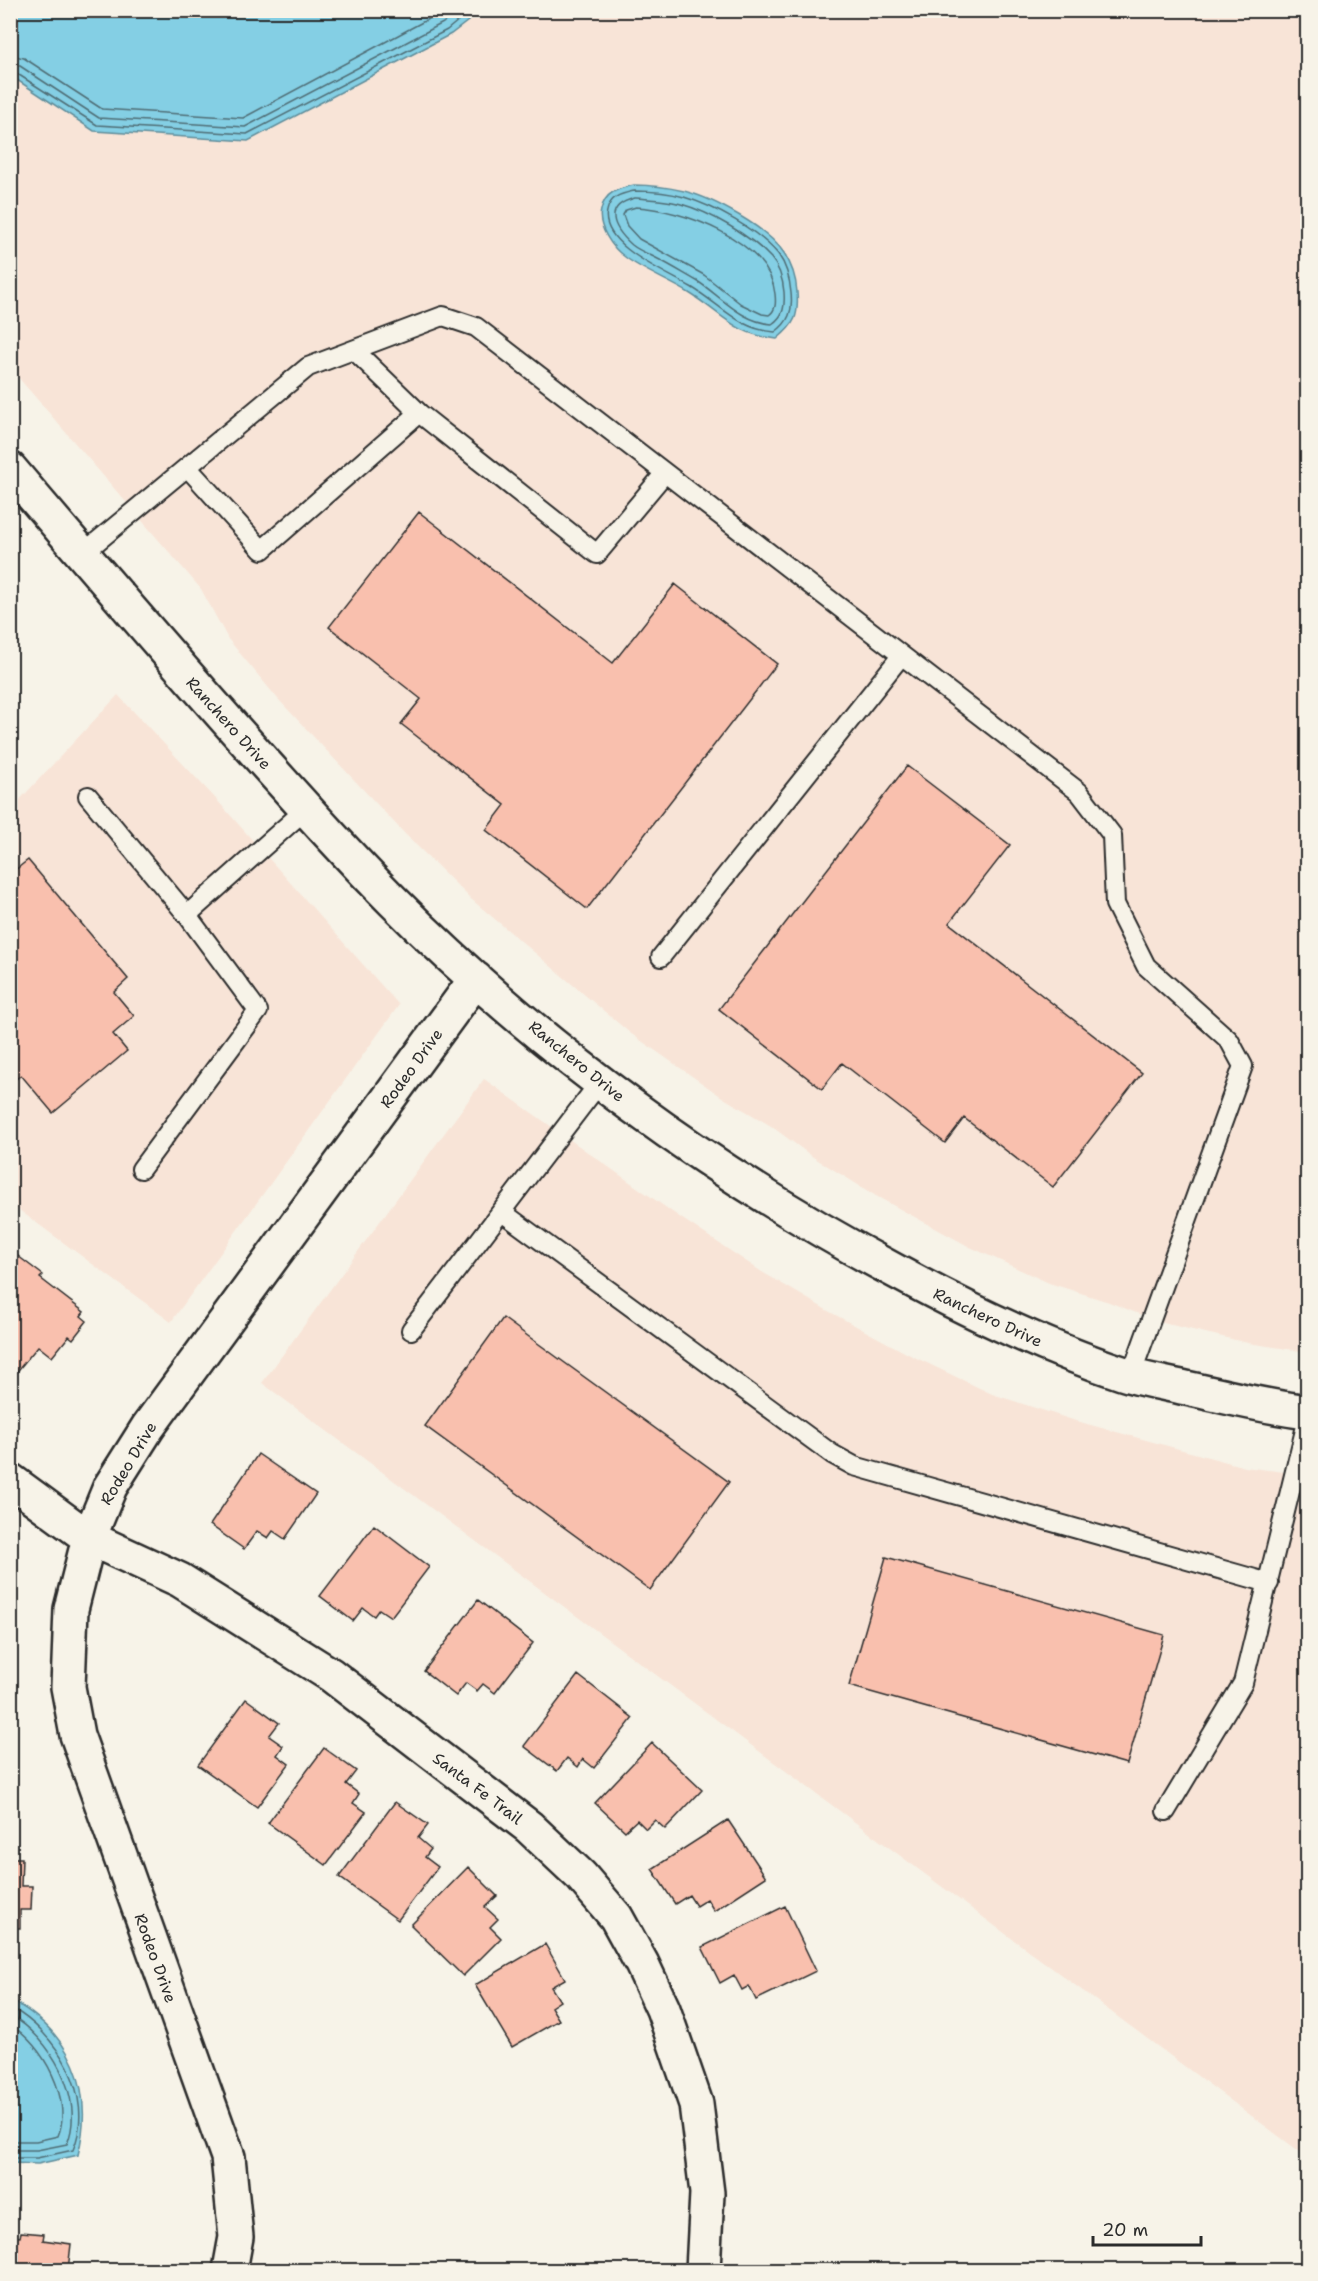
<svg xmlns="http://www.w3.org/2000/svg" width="1318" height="2281" viewBox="0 0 1318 2281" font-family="'Shantell Sans',sans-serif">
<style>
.built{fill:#f8e4d7}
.water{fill:#84cfe4;stroke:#608d9a;stroke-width:1.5}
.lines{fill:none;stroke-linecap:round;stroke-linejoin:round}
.shore{stroke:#4f6d75;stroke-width:1.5}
.building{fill:#f9c0ae;stroke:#2b2b2b;stroke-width:1.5}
.lane-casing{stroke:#2b2b2b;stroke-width:22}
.street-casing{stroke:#2b2b2b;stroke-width:38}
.lane{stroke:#f7f3e8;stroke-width:18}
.street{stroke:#f7f3e8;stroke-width:33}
.labels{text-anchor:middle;stroke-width:4.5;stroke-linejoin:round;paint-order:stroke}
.street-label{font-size:16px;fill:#2b2b2b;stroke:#f7f3e8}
</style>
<rect width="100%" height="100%" fill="#f7f3e8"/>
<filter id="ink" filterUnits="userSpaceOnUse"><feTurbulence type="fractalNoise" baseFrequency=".0167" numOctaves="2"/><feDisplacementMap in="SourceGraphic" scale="12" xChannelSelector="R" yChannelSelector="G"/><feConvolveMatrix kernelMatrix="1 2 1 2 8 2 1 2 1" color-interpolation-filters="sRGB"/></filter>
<g filter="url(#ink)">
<!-- built -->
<path class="built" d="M 10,11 L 1307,11 L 1307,1352 L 1248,1343 L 1159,1322 L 1109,1302 L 1049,1283 L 970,1247 L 876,1196 L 813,1157 L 771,1126 L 722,1097 L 630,1033 L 471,899 L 405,834 L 278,699 L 228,639 L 201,589 L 11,369 Z
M 118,695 L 216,799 L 399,1005 L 171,1322 L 11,1204 L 11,809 Z
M 484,1079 L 678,1216 L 762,1272 L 830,1312 L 908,1354 L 992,1394 L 1076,1421 L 1245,1467 L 1307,1475 L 1307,2157 L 262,1383 Z"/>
<!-- water -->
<path class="water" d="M 10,11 L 11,10 L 481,11 L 451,34 L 248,141 L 94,131 L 11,76 Z
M 634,185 C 651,185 667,187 684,191 C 713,198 768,228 784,253 C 792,265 796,278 797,292 C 799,316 795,324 777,339 C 733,334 723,314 689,293 C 670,281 642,270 625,257 C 612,248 597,226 601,210 C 605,192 617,189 634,185 Z
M 11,2000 C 71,2033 95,2088 78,2155 L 38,2164 L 11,2163 Z"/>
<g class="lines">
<!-- shore -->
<path class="shore" d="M 10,55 L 24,58 L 102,109 L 243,118 L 445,10
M 10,64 L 20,66 L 99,118 L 245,127 L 443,23 L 459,10
M 10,72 L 16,73 L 97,125 L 247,134 L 447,30 L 471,10
M 634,191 C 650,191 668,192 684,197 C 714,206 758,230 778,254 C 786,265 790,280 791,293 C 793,311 789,322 775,332 C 739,330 720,304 691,287 C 668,273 599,245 607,211 C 610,196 621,194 634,191 Z
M 635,198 C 650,199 666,200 681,204 C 710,212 751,236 771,258 C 779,267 783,281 784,292 C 785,306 784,316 772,324 C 741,322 722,297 697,281 C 683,273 670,265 656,258 C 648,254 638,250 632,245 C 612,227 603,206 635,198 Z
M 636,207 C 682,209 770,241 775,294 C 776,303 776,310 769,315 L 762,314 L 741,304 L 704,275 L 639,239 L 627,226 L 623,215 L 626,210 Z
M 10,2007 C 57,2033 96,2096 73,2150 L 37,2158 L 10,2158
M 10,2015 C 50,2037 86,2098 67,2144 L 37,2150 L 10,2150
M 10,2025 C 43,2044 73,2100 58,2136 L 36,2141 L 10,2141"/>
</g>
<!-- building -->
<path class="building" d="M 419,512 L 613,663 L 675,584 L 777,664 L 587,909 L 486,830 L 505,805 L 401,724 L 421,699 L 329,627 Z
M 907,766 L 1010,845 L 949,923 L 1142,1073 L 1053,1187 L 964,1118 L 945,1143 L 842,1063 L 822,1089 L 719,1009 Z
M 28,860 L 128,979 L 114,992 L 134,1016 L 113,1034 L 127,1051 L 53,1113 L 21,1075 L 10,1084 L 10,874 Z
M 10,1250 L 43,1275 L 40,1278 L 84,1312 L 81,1316 L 87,1321 L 73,1339 L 69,1336 L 52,1357 L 38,1346 L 10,1380 Z
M 503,1318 L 729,1482 L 650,1590 L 425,1426 Z
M 258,1454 L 316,1494 L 285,1539 L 273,1531 L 268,1538 L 257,1531 L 244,1549 L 210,1525 Z
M 374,1525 L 429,1567 L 391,1617 L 379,1609 L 374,1616 L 363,1608 L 353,1621 L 320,1596 Z
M 886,1557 L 1164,1635 L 1127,1764 L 849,1686 Z
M 478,1600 L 533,1643 L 495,1693 L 483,1684 L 477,1691 L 466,1683 L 456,1696 L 424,1671 Z
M 578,1675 L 633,1718 L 594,1768 L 583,1759 L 578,1767 L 567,1758 L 557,1771 L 524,1746 Z
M 246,1699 L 279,1723 L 269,1736 L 283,1746 L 277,1755 L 289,1764 L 257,1807 L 198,1765 Z
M 652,1743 L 702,1790 L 665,1829 L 655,1820 L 646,1829 L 637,1820 L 625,1831 L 595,1803 Z
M 324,1748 L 356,1771 L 346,1784 L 359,1794 L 353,1803 L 366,1812 L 326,1865 L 268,1823 Z
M 395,1802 L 428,1825 L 418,1838 L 431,1849 L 425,1857 L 438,1867 L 398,1920 L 339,1877 Z
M 728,1820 L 766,1877 L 714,1911 L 707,1899 L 696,1906 L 689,1895 L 675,1904 L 652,1869 Z
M 10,1858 L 22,1858 L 21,1886 L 32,1886 L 31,1910 L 20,1910 L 20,1928 L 10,1928 Z
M 468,1867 L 497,1896 L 485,1907 L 498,1919 L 490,1927 L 501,1938 L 463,1976 L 411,1925 Z
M 785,1906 L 816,1971 L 756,2000 L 749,1986 L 742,1990 L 734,1975 L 720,1983 L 702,1947 Z
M 545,1944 L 565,1979 L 551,1987 L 560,2001 L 551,2007 L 559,2020 L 512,2047 L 475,1985 Z
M 21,2232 L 44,2234 L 43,2240 L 71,2244 L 68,2270 L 10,2270 L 10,2236 L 20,2237 Z"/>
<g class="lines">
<defs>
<path id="lane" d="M 419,413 L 597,554 L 664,474
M 188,468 L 262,550 L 419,413 L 354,350
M 82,554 L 308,367 L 443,316 L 476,327 L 1079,792 L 1112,835 L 1115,904 L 1146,966 L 1229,1040 L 1243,1066 L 1131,1375
M 88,796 L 187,915
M 661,957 L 901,656
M 141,1169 L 258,1011 L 187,915 L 306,809
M 502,1212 L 832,1454 L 854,1466 L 1269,1583
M 411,1330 L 600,1082
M 1166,1811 L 1243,1683 L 1308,1418"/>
<path id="street" d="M 10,469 C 94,568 178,666 264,762 C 306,809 349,857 393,901 C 539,1048 714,1175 897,1272 C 969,1311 1043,1347 1122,1373 C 1143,1380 1165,1383 1186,1388 C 1227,1397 1266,1407 1308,1412
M 10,1480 L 89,1538 L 180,1580 L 331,1675 L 529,1827 L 581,1876 L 616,1917 L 642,1964 L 663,2009 L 696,2104 L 707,2193 L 703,2270
M 230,2270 L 236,2237 L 228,2157 L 77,1735 L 68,1687 L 71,1609 L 89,1538 L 110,1487 L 148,1427 L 476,979"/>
</defs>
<!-- lane casing -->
<use href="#lane" class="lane-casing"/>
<!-- street casing -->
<use href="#street" class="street-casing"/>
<!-- lane -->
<use href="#lane" class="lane"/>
<!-- street -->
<use href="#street" class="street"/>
</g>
</g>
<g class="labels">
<!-- street labels -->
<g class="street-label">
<text transform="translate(229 723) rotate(48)" y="6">Ranchero Drive</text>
<text transform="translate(577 1061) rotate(39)" y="6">Ranchero Drive</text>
<text transform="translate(411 1068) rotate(-54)" y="6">Rodeo Drive</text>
<text transform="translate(988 1317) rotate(25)" y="6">Ranchero Drive</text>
<text transform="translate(128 1463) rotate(-59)" y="6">Rodeo Drive</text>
<text transform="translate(478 1788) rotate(37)" y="6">Santa Fe Trail</text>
<text transform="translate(156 1958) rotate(70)" y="6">Rodeo Drive</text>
</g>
</g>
<!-- margin -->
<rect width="1318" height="2281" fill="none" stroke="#f7f3e8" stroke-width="36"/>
<rect x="18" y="18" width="1282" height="2245" fill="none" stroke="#2b2b2b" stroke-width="2" filter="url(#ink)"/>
<!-- scale -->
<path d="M1093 2236v9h108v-9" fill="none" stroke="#2b2b2b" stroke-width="3"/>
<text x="1102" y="2236" font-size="18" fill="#2b2b2b" stroke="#f7f3e8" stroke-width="4.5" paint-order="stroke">20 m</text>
</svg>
